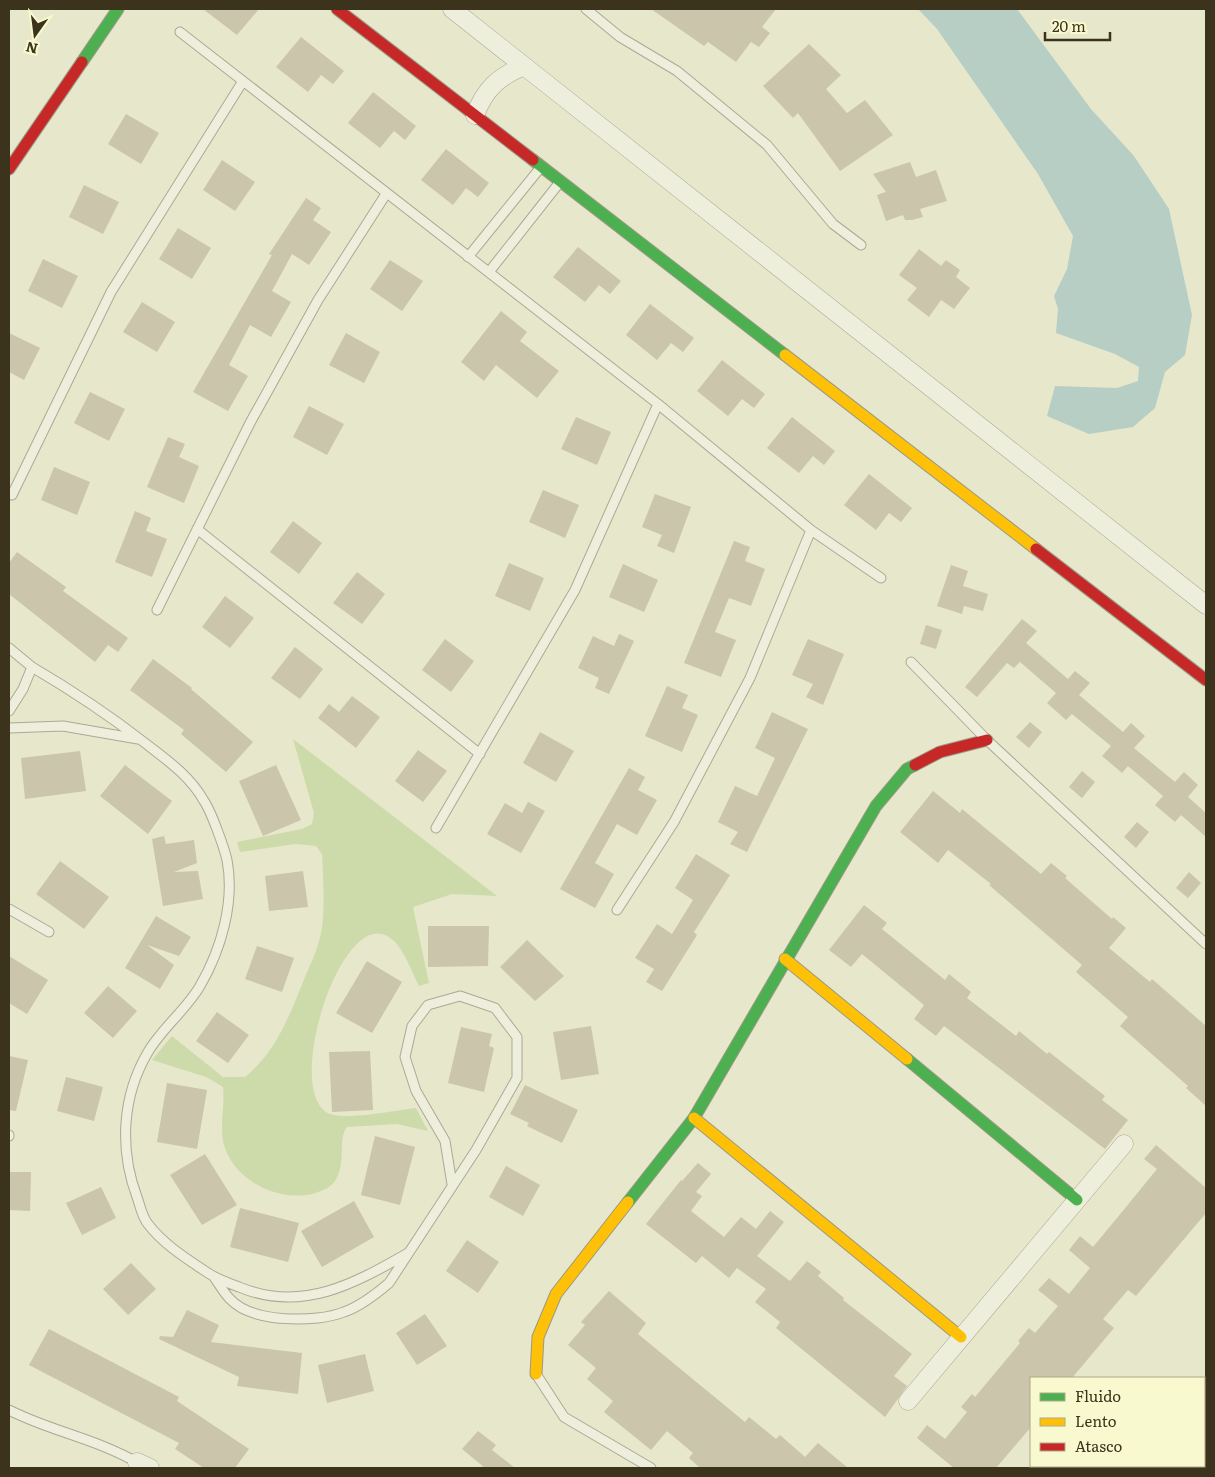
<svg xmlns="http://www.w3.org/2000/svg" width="1215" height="1477" viewBox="0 0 1215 1477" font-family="Literata,serif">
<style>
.green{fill:#cddbab}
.water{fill:#b7cec5}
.building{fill:#cbc5ab}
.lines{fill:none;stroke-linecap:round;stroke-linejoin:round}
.lane-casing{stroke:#aca994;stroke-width:11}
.street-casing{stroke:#aca994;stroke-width:19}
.fast-casing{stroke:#9b9984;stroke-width:13}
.slow-casing{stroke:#9b9984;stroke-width:13}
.jam-casing{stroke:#9b9984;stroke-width:13}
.lane{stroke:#eed;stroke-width:9}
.street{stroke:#eed;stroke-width:18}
.fast{stroke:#4caf50;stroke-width:11}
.slow{stroke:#ffc107;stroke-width:11}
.jam{stroke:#c62828;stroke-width:11}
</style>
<rect width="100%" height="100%" fill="#e7e7cb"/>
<!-- green -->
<path class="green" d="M 293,739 L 497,896 L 452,894 L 413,907 L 429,983 L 419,986 C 411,971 403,944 387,936 C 341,911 285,1084 326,1112 C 340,1122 397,1110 416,1108 L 428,1131 L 397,1124 L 347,1127 C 337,1140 347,1163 335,1181 C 330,1188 320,1192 312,1194 C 276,1202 231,1179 223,1141 C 220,1123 225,1105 223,1087 L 206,1077 L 152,1060 L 172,1036 L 223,1077 L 245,1077 C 277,1051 290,1014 305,977 C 312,961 320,944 322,927 C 325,903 323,878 322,854 L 316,846 L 296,844 L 240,852 L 237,842 L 302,829 L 312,824 L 314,813 Z"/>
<!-- water -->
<path class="water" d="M 918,9 L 1017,9 L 1091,109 L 1134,156 L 1169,209 L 1192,315 L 1185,355 L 1165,372 L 1155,408 L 1133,427 L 1089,434 L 1047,416 L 1055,386 L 1117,388 L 1138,381 L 1139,367 L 1115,354 L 1056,333 L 1058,309 L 1054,296 L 1067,269 L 1073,236 L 1038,174 L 937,29 Z"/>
<!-- building -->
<path class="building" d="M 203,9 L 259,9 L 237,35 Z
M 651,9 L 776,9 L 762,27 L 770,33 L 759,47 L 751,42 L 736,62 L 708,42 L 704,46 Z
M 301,37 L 344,71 L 333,84 L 321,75 L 308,92 L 276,67 Z
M 809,44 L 841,75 L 826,89 L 847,113 L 865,100 L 893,135 L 840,171 L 798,113 L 793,118 L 763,86 Z
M 373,92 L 416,126 L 405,140 L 394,131 L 380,148 L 348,123 Z
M 126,114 L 159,133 L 141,164 L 108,144 Z
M 446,149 L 489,183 L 478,197 L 466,188 L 453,205 L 421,180 Z
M 222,160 L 255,182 L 235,211 L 203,190 Z
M 910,162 L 916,177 L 936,170 L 947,201 L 920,209 L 923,217 L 912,220 L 905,220 L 903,215 L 886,221 L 877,195 L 886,192 L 873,174 Z
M 84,185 L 119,202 L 103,234 L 69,217 Z
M 306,198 L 321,208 L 313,220 L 331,232 L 309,265 L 292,254 L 272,291 L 291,302 L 271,337 L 250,325 L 229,365 L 248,376 L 228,411 L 193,392 L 272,255 L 269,254 Z
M 178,228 L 211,248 L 192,279 L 159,259 Z
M 578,247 L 621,281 L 610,294 L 599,285 L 585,302 L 553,277 Z
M 919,249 L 941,266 L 946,260 L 960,270 L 956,277 L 970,288 L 954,309 L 941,300 L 929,317 L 907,300 L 917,288 L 899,275 Z
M 43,259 L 78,276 L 62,308 L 28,291 Z
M 390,260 L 423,281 L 402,311 L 370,289 Z
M 142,302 L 175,322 L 157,352 L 123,332 Z
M 650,304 L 694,338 L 683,352 L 671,343 L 657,360 L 626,335 Z
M 501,311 L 527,332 L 520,341 L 559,371 L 537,398 L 496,365 L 484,381 L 461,362 Z
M 9,333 L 40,348 L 24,380 L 9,372 Z
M 346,333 L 380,352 L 364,383 L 329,365 Z
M 722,360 L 765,394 L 754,408 L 742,399 L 728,416 L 697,391 Z
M 90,392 L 125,409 L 109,441 L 74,423 Z
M 309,406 L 344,424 L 327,455 L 293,437 Z
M 576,417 L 611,432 L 597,465 L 561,449 Z
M 792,417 L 835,451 L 824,465 L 813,456 L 799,473 L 767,448 Z
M 168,437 L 185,444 L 179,457 L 199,466 L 184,503 L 147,487 Z
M 54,467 L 90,482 L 77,515 L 41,500 Z
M 869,474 L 912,508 L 901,522 L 889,513 L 876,530 L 844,505 Z
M 543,490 L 579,505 L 565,538 L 529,522 Z
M 655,494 L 691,507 L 674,553 L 657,546 L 662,535 L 642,527 Z
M 135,511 L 151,518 L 146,531 L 167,539 L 152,577 L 115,562 Z
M 293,521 L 322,543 L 299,574 L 270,552 Z
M 734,541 L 750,547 L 745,561 L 765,569 L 751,606 L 729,598 L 715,632 L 736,640 L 721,677 L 684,663 Z
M 17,552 L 66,587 L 63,591 L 128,638 L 118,652 L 108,645 L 95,662 L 9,594 L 9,563 Z
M 509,563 L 544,578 L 530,611 L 495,596 Z
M 623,564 L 658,580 L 644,612 L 609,597 Z
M 951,565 L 968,571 L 963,586 L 988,594 L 983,611 L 964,606 L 962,614 L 937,606 Z
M 357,572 L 385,594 L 362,624 L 333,603 Z
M 225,596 L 254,618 L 230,648 L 202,627 Z
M 1022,619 L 1037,631 L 1026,643 L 1068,679 L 1075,671 L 1090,683 L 1079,695 L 1123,732 L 1131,723 L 1145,736 L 1134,748 L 1175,782 L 1184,772 L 1198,785 L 1188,797 L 1206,813 L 1206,837 L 1181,815 L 1175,822 L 1155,805 L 1163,796 L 1128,766 L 1122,773 L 1102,756 L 1111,746 L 1072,714 L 1066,720 L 1047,703 L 1056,693 L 1020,662 L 1014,668 L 1007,663 L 977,697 L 965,687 Z
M 926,625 L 942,630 L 936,649 L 920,644 Z
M 619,634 L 634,641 L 609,694 L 595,688 L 599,678 L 578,668 L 593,636 L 614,646 Z
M 445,639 L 474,661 L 451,692 L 422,670 Z
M 808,639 L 844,654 L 823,705 L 806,697 L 813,684 L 792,675 Z
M 295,647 L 323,669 L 300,699 L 271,678 Z
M 153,659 L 192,688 L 191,689 L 253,742 L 226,772 L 181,734 L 184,730 L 130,690 Z
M 667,686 L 688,695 L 682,708 L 698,715 L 682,752 L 645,736 Z
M 352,696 L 380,717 L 356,748 L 318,718 L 329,704 L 339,712 Z
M 772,712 L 808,729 L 747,852 L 730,844 L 738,832 L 718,822 L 735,786 L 757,796 L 775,758 L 755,748 Z
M 1030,722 L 1042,732 L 1029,748 L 1016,737 Z
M 540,732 L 574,751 L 556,782 L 523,763 Z
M 418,750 L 447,771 L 423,802 L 395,781 Z
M 80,751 L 86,791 L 25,799 L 21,758 Z
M 125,765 L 172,801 L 148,834 L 100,796 Z
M 276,765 L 301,820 L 263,836 L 239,781 Z
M 629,768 L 645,777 L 638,790 L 657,800 L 637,835 L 617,824 L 595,863 L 614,874 L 595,908 L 560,889 Z
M 1082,771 L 1095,782 L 1082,798 L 1069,787 Z
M 933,791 L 960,813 L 962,809 L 1041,874 L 1051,863 L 1067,876 L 1065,878 L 1112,919 L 1113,917 L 1126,928 L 1109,948 L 1150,982 L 1152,979 L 1206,1026 L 1206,1106 L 1186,1088 L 1188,1086 L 1120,1026 L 1128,1017 L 1076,972 L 1082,965 L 989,885 L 991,884 L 948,850 L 938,863 L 900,832 Z
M 528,802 L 545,811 L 521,853 L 487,834 L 505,803 L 522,813 Z
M 1137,822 L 1149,832 L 1136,848 L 1124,837 Z
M 164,836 L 166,844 L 194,840 L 197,863 L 174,872 L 198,871 L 203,899 L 163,906 L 152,839 Z
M 696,854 L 730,875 L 694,932 L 697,935 L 662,991 L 646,982 L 654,969 L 635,958 L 657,924 L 672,934 L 693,900 L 675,888 Z
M 60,861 L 109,897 L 84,929 L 36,894 Z
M 303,871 L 308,907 L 269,911 L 265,876 Z
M 1189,872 L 1201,883 L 1188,898 L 1176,888 Z
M 864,905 L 887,923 L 882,929 L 945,980 L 949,974 L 971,992 L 967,998 L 1016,1036 L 1019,1031 L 1047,1054 L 1049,1052 L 1105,1096 L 1102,1100 L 1128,1120 L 1105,1149 L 944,1026 L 936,1036 L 914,1019 L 924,1005 L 862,954 L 851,967 L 829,950 Z
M 156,916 L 191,937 L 179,956 L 147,945 L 174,965 L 160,989 L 125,968 Z
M 428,926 L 489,926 L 488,966 L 428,967 Z
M 527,940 L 564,976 L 535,1001 L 500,967 Z
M 257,946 L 294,958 L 282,992 L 245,979 Z
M 9,956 L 48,980 L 27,1014 L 9,1003 Z
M 367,961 L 402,982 L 372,1033 L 336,1013 Z
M 108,986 L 137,1011 L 113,1038 L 84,1013 Z
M 217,1012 L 249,1035 L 228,1063 L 196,1041 Z
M 591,1026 L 599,1074 L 561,1080 L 553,1032 Z
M 461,1027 L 492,1034 L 489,1046 L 494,1048 L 484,1092 L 448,1083 Z
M 370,1051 L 373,1110 L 332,1112 L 329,1052 Z
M 9,1056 L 28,1060 L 16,1111 L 9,1110 Z
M 66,1077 L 103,1087 L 94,1121 L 57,1111 Z
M 167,1083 L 207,1090 L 197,1149 L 157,1142 Z
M 525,1085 L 578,1110 L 562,1143 L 527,1126 L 529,1123 L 510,1114 Z
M 375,1136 L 415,1147 L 400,1205 L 361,1195 Z
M 1156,1145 L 1206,1188 L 1206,1213 L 1136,1296 L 1128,1290 L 1103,1319 L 1114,1328 L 1072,1378 L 1031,1378 L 1031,1427 L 996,1468 L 954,1468 L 917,1438 L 927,1425 L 945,1439 L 967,1412 L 961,1407 L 972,1394 L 975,1397 L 1020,1343 L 1018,1341 L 1029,1328 L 1035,1333 L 1058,1306 L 1038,1290 L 1049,1278 L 1069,1294 L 1090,1268 L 1069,1250 L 1080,1236 L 1093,1247 L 1131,1201 L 1157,1169 L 1144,1159 Z
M 205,1154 L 237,1205 L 202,1225 L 170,1175 Z
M 698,1163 L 711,1174 L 696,1192 L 702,1196 L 691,1211 L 724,1237 L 741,1217 L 756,1229 L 770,1211 L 784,1222 L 757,1256 L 790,1281 L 807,1261 L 821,1272 L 818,1276 L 844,1298 L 843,1300 L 912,1354 L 894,1376 L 907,1386 L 885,1417 L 776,1328 L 780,1322 L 755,1302 L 766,1289 L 737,1268 L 729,1278 L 702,1256 L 696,1263 L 646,1224 L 681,1180 L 682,1181 Z
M 506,1166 L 540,1185 L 523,1216 L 489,1197 Z
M 9,1172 L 31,1172 L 30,1211 L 9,1210 Z
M 101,1187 L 116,1218 L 82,1235 L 66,1203 Z
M 354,1201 L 374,1237 L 322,1267 L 301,1231 Z
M 240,1208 L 299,1223 L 288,1262 L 230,1247 Z
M 467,1240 L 499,1262 L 478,1293 L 446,1271 Z
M 131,1263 L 156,1289 L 128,1315 L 103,1289 Z
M 609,1291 L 646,1323 L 638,1334 L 745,1422 L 749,1417 L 776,1439 L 780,1435 L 805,1457 L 818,1443 L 848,1468 L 700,1468 L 689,1458 L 693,1453 L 667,1431 L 651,1450 L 604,1412 L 613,1401 L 587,1379 L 596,1368 L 568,1345 L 585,1325 L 581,1322 Z
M 187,1310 L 219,1325 L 211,1342 L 302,1353 L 298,1394 L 237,1386 L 239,1377 L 159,1339 L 160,1336 L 173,1337 Z
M 425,1314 L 447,1346 L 417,1365 L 396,1333 Z
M 49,1329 L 179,1397 L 177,1401 L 249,1449 L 235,1468 L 204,1468 L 175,1449 L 179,1443 L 29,1365 Z
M 365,1354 L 374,1391 L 327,1403 L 318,1365 Z
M 478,1431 L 496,1445 L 492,1450 L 515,1468 L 485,1468 L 462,1449 Z"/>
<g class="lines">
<defs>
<path id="lane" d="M 586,9 L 620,37 L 677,71 L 767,145 L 833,224 L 861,245
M 180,32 L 658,404 L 811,530 L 881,578
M 468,257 L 541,167
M 489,272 L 560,182
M 12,495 L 111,292 L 243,81
M 197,529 L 480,754
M 157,610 L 250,423 L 318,300 L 386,194
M 9,648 L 32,667 L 23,689 L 9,711
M 911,662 L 987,740 L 1206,944
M 32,667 C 71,690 109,715 145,743 C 167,760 190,776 204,801 C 211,811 224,847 227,860 C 235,902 221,950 200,986 C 186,1010 162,1028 148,1052 C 122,1096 119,1149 137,1197 C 140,1205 142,1217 148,1224 C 163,1244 187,1259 208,1273 C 217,1279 228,1283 239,1287 C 302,1313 354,1284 408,1253
M 9,728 L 63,726 L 138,739
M 436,828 L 575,590 L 658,404
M 9,909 L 49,932
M 617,910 L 674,822 L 750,678 L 811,530
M 9,1135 L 9,1136
M 214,1277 C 219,1284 224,1293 230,1299 C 252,1323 316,1323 344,1312 C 361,1306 375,1295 389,1283 L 476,1150 L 517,1078 L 517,1037 L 495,1008 L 460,996 L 428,1005 L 412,1026 L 405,1057 L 416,1091 L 445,1141 L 452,1184
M 536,1374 L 564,1417 L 651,1468
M 9,1410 C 50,1431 97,1439 138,1463"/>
<path id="street" d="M 452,9 L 1206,605
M 475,115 C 485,89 498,77 524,66
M 908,1401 L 1124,1144
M 137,1462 L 150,1468"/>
<path id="fast" d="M 82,62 L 118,9
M 533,160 L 785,355
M 907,1059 L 1077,1200
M 628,1202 L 694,1118 L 876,806 L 907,769 L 915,765"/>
<path id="slow" d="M 785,355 L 1036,549
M 785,959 L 907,1059
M 694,1118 L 961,1337
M 536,1374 L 538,1337 L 556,1294 L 628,1202"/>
<path id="jam" d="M 337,9 L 533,160
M 9,169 L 82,62
M 1036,549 L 1206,680
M 915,765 L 940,752 L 987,740"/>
</defs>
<!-- lane casing -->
<use href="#lane" class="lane-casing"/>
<!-- street casing -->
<use href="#street" class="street-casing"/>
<!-- fast casing -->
<use href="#fast" class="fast-casing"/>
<!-- slow casing -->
<use href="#slow" class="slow-casing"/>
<!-- jam casing -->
<use href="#jam" class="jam-casing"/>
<!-- lane -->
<use href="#lane" class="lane"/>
<!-- street -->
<use href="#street" class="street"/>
<!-- fast -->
<use href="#fast" class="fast"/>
<!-- slow -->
<use href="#slow" class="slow"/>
<!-- jam -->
<use href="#jam" class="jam"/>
</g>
<!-- border -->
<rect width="1215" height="1477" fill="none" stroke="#3b331b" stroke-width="20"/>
<!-- legend -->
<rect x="1030" y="1377" width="175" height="90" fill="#f9f9cf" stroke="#adaa87"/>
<rect x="1040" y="1393" width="25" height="8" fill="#4caf50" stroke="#adaa87"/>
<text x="1075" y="1402" font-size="15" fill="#3b331b">Fluido</text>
<rect x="1040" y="1418" width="25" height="8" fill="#ffc107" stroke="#adaa87"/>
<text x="1075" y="1427" font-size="15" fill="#3b331b">Lento</text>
<rect x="1040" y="1443" width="25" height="8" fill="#c62828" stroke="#adaa87"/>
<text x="1075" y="1452" font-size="15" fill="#3b331b">Atasco</text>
<!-- north arrow -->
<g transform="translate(35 35) rotate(194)" stroke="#f9f9cf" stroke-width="4" paint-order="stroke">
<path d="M0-4L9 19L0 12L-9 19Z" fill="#3b331b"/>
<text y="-8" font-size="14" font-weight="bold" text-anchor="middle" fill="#3b331b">N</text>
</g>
<!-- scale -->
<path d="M1045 32v8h65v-8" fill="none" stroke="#3b331b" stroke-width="2.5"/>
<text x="1052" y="32" font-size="15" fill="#3b331b" stroke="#f9f9cf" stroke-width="4" paint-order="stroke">20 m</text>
</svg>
